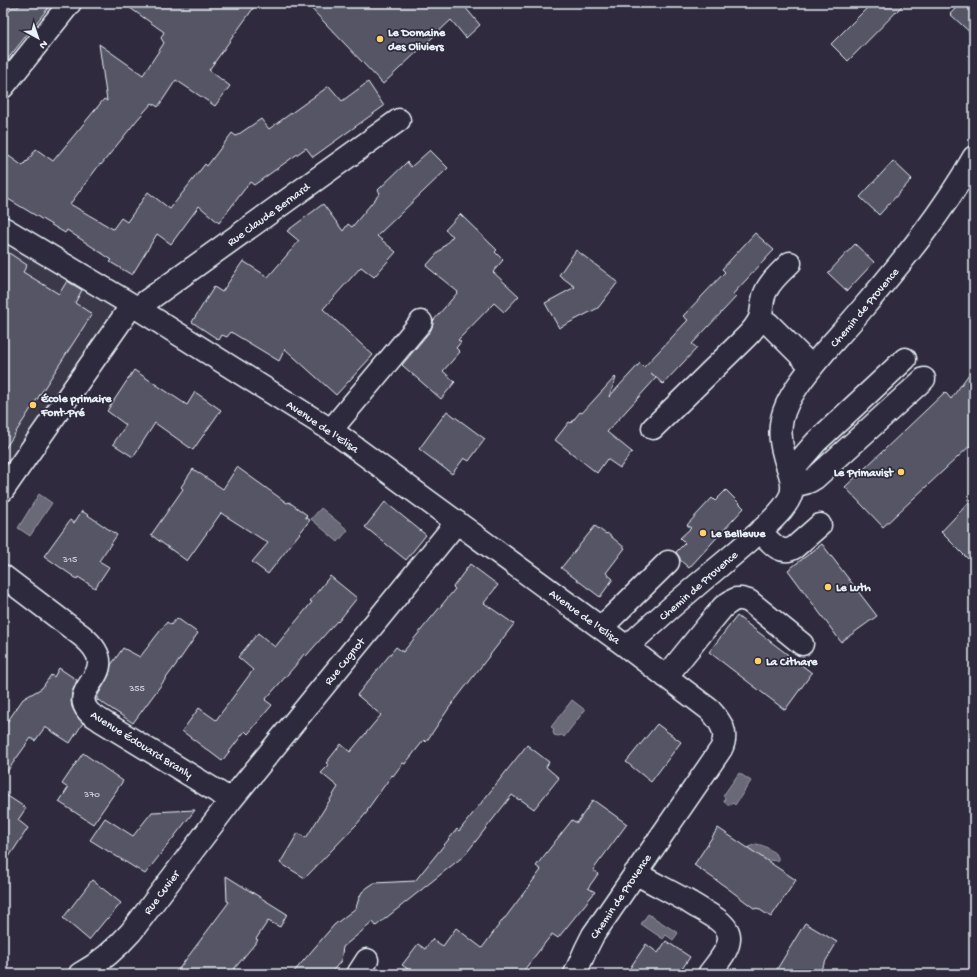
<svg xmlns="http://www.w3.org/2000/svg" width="977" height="977" viewBox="0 0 977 977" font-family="'Gochi Hand',sans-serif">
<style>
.built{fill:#3b3749}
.water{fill:#696978;stroke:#9c9fab}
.building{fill:#575565;stroke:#e8f1f8}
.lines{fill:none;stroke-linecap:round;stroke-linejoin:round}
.minor-casing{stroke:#e8f1f8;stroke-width:25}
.minor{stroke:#2f2a3d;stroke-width:22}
.poi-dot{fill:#ffd166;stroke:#2f2a3d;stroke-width:1.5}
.labels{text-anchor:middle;stroke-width:3.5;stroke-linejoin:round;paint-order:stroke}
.number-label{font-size:10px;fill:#c4cad3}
.poi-label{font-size:12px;font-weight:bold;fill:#e8f1f8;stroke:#2f2a3d;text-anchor:start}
.street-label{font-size:12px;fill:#e8f1f8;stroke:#2f2a3d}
</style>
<rect width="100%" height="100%" fill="#2f2a3d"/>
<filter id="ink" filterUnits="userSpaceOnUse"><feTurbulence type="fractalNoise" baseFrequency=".025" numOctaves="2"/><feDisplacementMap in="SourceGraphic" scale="8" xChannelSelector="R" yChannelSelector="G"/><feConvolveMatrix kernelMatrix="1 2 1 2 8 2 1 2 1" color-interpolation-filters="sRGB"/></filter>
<g filter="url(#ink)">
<!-- built -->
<path class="built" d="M 3,228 L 132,305 L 3,490 Z"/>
<!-- water -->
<path class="water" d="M 39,494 L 52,503 L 30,536 L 18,528 Z
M 321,508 L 348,530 L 338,542 L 311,519 Z
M 572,700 L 585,710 L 564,737 L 562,735 L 558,736 L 554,735 L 553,732 L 554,729 L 551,727 Z
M 739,773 L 751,781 L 735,805 L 733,803 L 730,805 L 727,805 L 724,802 L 725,798 L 723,796 Z
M 756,844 C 764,845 773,850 778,857 L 778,860 L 776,861 L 770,860 L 767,864 L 748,848 L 751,846 Z
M 648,914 L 678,933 L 673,940 L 666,935 L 663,939 L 641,924 Z"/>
<!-- building -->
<path class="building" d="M 21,3 L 52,3 L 3,65 L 3,19 L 12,7 L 18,7 Z
M 123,3 L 257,3 L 209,70 L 230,86 L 215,106 L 176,80 L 158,107 L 152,103 L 137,120 L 101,165 L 100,164 L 70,204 L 113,229 L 121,218 L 127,222 L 148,192 L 170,209 L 205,164 L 207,166 L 232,133 L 236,136 L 261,119 L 269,129 L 329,86 L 342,101 L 368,82 L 384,106 L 313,157 L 306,148 L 254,185 L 250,182 L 219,223 L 199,206 L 171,244 L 157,234 L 132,275 L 110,262 L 112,260 L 67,230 L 65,233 L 3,196 L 3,152 L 23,166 L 26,161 L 27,162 L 36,149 L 53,161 L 104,99 L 107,101 L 99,44 L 143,75 L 164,43 L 161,38 L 164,32 Z
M 306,3 L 469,3 L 465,7 L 480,25 L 466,38 L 451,20 L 383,84 Z
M 872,3 L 905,3 L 848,61 L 831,44 Z
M 961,3 L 974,3 L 974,36 L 950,14 Z
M 430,150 L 448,168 L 377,236 L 396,252 L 374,277 L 361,267 L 323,309 L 373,355 L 336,395 L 285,349 L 279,361 L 231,332 L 227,337 L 222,335 L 219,340 L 192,322 L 214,287 L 222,292 L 243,261 L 268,277 L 299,241 L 287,231 L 323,204 L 343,231 L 348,224 L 352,227 L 380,193 L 378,190 L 407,162 L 411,167 Z
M 893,161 L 912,179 L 879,215 L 860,197 Z
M 460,214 L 497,250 L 495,252 L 503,260 L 493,272 L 519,296 L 504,312 L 494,303 L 458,340 L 461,342 L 456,348 L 460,352 L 443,371 L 455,382 L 441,399 L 402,365 L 431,330 L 433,324 L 433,321 L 458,292 L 426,266 L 453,236 L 445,230 Z
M 755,233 L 774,250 L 733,294 L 736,297 L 692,344 L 697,348 L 663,384 L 650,372 L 656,378 L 607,432 L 632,452 L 620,468 L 607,459 L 597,473 L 555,440 L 569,422 L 571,423 L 580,412 L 582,413 L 615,377 L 616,378 L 609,397 L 640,363 L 644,367 L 688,320 L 683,316 L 725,272 L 722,269 Z
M 855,244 L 874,262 L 847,291 L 828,273 Z
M 3,249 L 27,265 L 23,272 L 59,294 L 67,281 L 82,290 L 75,303 L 92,314 L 3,452 Z
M 576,250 L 618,282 L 598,308 L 559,328 L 545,303 L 575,287 L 559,275 Z
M 974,367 L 974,442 L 883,527 L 845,487 L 945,392 L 951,399 Z
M 134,370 L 187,405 L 195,392 L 221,410 L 193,450 L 155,423 L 133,457 L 113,444 L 126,425 L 107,411 Z
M 447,411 L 485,439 L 469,461 L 464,458 L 452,474 L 419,449 Z
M 237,467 L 287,503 L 289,502 L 307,515 L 305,517 L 310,520 L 268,574 L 252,562 L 268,543 L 221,513 L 187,561 L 151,535 L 183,489 L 181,487 L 193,469 L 223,489 Z
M 726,490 L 744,508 L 689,568 L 680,560 L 680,558 L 676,552 L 685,543 L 680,538 L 691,528 L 687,525 L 712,498 L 715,501 Z
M 974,497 L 974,565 L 941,532 Z
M 385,502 L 426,535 L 406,560 L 365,527 Z
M 82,511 L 117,535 L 99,561 L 109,567 L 95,588 L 78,577 L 77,579 L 44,556 L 70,520 L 74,523 Z
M 595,526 L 606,534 L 607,533 L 625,548 L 606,573 L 613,579 L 600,597 L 561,568 Z
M 822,544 L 877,616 L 841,642 L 788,570 Z
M 470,564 L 498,585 L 484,603 L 514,624 L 449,708 L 426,742 L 424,740 L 405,764 L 403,763 L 393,776 L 392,775 L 367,810 L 368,811 L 357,824 L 305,878 L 280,863 L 298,833 L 306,838 L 338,787 L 321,773 L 329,765 L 326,763 L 341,744 L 350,752 L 381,715 L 357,695 L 396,647 L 403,652 L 455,589 L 453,587 Z
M 330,576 L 357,598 L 338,622 L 337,621 L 306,656 L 304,654 L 295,666 L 265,700 L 272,705 L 248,734 L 245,731 L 222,761 L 182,731 L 199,708 L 216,720 L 253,670 L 238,657 L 258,633 L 275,647 L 312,602 L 310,601 Z
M 737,616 L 812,673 L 785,710 L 709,652 Z
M 177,618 L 198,633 L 178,662 L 133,723 L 98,700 L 97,701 L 97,697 L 109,675 L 111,665 L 123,648 L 140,657 L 167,622 L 171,625 Z
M 59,668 L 77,680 L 72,692 L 71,701 L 72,707 L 77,716 L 83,723 L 70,743 L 45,727 L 35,741 L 31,738 L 3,777 L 3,728 L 23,699 L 42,688 L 51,675 L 54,677 Z
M 657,724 L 681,742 L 651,782 L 626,762 Z
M 527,745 L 549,762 L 546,767 L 559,778 L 534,809 L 520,799 L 519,800 L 512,795 L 465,855 L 376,926 L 373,922 L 343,947 L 341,961 L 330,974 L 292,974 L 334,925 L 356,908 L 359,898 L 362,892 L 368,887 L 374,883 L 415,881 L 457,829 L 459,831 Z
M 83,753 L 123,781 L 93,824 L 59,802 L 68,788 L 62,784 Z
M 3,793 L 26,808 L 18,820 L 28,828 L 3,866 Z
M 593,800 L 627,824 L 593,870 L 598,874 L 588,888 L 595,892 L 558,938 L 552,934 L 521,974 L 415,974 L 402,965 L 418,944 L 425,949 L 432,939 L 443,946 L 456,928 L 482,948 L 504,918 L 505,918 L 541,870 L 536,866 L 572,820 L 577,823 Z
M 195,810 L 145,874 L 90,840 L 105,818 L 133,836 L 152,812 Z
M 718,828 L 796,880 L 771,917 L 757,908 L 755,909 L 726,887 L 694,865 Z
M 226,876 L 287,914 L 280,927 L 268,921 L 256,939 L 258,940 L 230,974 L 175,974 L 229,902 L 227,901 Z
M 92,880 L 121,903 L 108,919 L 107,918 L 89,940 L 63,918 Z
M 805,923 L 837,942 L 818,974 L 774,974 Z
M 666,941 L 690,957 L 682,969 L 690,974 L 626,974 L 646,944 L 658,953 Z"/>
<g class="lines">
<defs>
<path id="minor" d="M 3,87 L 70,3
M 3,228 L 137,308 L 331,430 L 627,647
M 137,308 L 399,120
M 760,318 L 769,324 L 812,367
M 653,428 L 747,336 C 752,331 757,325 760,318 C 763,309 761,300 766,291 C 771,280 782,271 790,263
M 331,430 L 421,322
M 790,472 L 816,442 L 905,359
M 792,484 C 801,485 808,483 815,478 L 924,379
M 3,490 L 132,305
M 760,531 C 770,541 780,557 795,547 L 820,525
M 3,576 L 82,636 C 127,673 67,685 88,711 C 91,715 96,717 100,720 L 231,800
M 601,628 L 668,562
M 666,677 L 708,625 L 723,607 L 730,602 L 736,599 L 742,599 L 749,601 L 759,609 L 802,644
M 635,873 C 653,883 671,892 689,902 C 698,908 709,913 718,920 C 723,924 729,930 729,937 C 730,950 716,964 709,974
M 80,974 C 100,963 116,949 131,932 L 231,800 L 457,522
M 358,974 L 367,960
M 575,974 L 586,949 L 593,935 L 607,915 L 721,749 C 729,733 721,722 710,710 L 627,647 C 656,620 685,595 715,570 C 733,555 751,540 768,524 C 776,516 786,507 791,495 C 795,481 787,468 784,455 C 776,428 782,409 797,387 C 815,359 841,335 862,309 C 903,261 943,212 974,157"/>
</defs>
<!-- minor casing -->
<use href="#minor" class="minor-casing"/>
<!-- minor -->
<use href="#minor" class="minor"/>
</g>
</g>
<!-- markers -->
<g class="poi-dot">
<circle cx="380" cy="39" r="4"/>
<circle cx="33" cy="405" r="4"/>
<circle cx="901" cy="472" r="4"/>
<circle cx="703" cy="533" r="4"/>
<circle cx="828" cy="587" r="4"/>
<circle cx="758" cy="661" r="4"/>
</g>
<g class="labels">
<!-- number labels -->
<g class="number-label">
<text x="70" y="562">315</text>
<text x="137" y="691">355</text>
<text x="92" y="797">370</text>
</g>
<!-- poi labels -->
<g class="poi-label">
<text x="388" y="36">Le Domaine<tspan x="388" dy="14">des Oliviers</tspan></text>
<text x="41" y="402">École primaire<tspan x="41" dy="14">Font-Pré</tspan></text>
<text x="893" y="476" text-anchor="end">Le Primavist</text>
<text x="711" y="537">Le Bellevue</text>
<text x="836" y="591">Le Luth</text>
<text x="766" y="665">La Cithare</text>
</g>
<!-- street labels -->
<g class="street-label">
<text transform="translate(268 214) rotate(-36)" y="4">Rue Claude Bernard</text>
<text transform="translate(864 307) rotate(-50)" y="4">Chemin de Provence</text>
<text transform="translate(323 426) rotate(34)" y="4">Avenue de l'Elisa</text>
<text transform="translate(698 585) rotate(-41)" y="4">Chemin de Provence</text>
<text transform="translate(585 616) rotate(36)" y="4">Avenue de l'Elisa</text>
<text transform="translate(344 661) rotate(-51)" y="4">Rue Cugnot</text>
<text transform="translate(142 744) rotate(32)" y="4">Avenue Édouard Branly</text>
<text transform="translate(161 892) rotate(-53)" y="4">Rue Cuvier</text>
<text transform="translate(620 896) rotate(-56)" y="4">Chemin de Provence</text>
</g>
</g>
<!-- margin -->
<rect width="977" height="977" fill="none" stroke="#2f2a3d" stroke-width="16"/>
<rect x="8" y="8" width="961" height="961" fill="none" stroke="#e8f1f8" stroke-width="1.5" filter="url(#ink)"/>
<!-- north arrow -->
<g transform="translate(38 38) rotate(140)" stroke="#2f2a3d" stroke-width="3" paint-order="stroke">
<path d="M0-3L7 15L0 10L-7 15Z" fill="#e8f1f8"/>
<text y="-6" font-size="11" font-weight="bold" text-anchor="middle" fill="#e8f1f8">N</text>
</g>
</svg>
